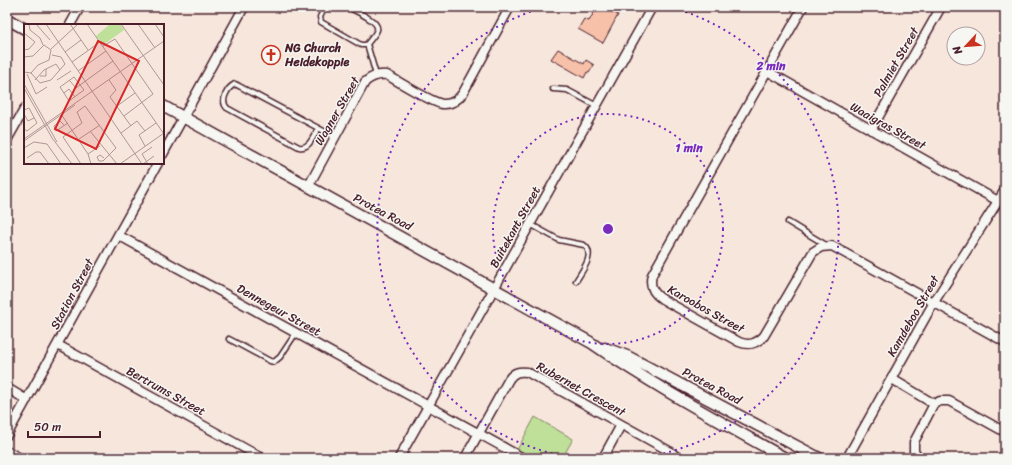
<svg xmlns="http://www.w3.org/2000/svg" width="1012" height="465" viewBox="0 0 1012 465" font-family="Sriracha,sans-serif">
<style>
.green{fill:#bee099;stroke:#848062}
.building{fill:#f6c0a9;stroke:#4a1f2b}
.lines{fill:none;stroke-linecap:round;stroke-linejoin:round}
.service-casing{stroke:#4a1f2b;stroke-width:7}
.minor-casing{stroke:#4a1f2b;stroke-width:11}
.tertiary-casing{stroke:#4a1f2b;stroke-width:13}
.service{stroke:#f6f6f2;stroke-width:4}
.minor{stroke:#f6f6f2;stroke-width:8}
.tertiary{stroke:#f6f6f2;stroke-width:10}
.ring{fill:none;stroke:#7b2cbf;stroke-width:2;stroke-dasharray:2 4}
.labels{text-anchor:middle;stroke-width:3;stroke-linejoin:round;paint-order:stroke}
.poi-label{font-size:12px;font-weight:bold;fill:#4a1f2b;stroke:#f6f6f2;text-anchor:start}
.street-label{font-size:12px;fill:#4a1f2b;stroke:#f6f6f2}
.inset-road{fill:none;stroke:#b19695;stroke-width:1}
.view{fill:#d62828;fill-opacity:0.15;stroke:#d62828;stroke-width:2}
.inset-edge{fill:none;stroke:#4a1f2b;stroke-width:2}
.centre{fill:#7b2cbf;stroke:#f6f6f2;stroke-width:2}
.ring-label{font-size:12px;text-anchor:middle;font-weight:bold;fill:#7b2cbf;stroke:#f6f6f2;stroke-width:3;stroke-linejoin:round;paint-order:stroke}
</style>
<rect width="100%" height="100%" fill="#f6e6dc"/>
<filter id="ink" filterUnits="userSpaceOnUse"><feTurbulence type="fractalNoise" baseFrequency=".025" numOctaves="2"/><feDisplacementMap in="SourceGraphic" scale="8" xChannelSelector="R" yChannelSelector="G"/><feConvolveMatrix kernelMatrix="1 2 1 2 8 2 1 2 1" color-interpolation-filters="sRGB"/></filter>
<g filter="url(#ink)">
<!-- green -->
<path class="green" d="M 535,417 L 573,439 L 564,455 L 570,458 L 532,458 L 517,450 Z"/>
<!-- building -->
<path class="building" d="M 597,7 L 604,7 L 618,15 L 603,43 L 578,29 L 584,19 L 589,21 Z
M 558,49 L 584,64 L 586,60 L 594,65 L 589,73 L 587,72 L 584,78 L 551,59 Z"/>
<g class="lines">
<defs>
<path id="service" d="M 325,7 L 320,17 L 321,22 L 361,45 L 365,45 L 367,44
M 348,7 C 355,11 380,21 377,30 C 375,35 370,40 367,44 L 376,75
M 553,89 L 567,90 L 597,106
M 318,129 C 313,136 310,149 299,147 L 227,108 C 220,101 227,88 235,84 L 239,86 L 335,137
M 788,222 L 826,245
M 530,224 L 559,240 L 584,245 C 596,254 582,271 576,281
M 229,339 L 270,361 L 274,362 L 280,357 L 296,333"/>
<path id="minor" d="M 803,7 L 652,275 C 649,286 653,293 662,299 L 739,342 C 749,346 756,344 764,336 L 813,252 L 821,247 L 832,246 L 1005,342
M 70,25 L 80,7
M 767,71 L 998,201
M 871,130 L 941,7
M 7,140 L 25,108
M 163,154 L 244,7
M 308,187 L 365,82 C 372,76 378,74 387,75 C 399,82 431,102 442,104 C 452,105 458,100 463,93 L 510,7
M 118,235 L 523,458
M 58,345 L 262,458
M 892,379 L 934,404 L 940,401 L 949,401 L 1005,432
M 7,388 L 27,400
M 7,435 L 158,163
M 7,451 L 20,458
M 399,458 L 652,7
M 465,458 L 509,379 C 514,372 519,371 527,372 L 671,452 L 678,458
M 603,458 L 621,425
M 847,458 L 934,302 L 1005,190
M 919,458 L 914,452 L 914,442 L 934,404"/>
<path id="tertiary" d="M 7,19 L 25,29
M 163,106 L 590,342 C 652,385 719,421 785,458
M 605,348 L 627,356 L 819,458"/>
</defs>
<!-- service casing -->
<use href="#service" class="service-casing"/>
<!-- minor casing -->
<use href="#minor" class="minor-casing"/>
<!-- tertiary casing -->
<use href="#tertiary" class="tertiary-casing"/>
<!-- service -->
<use href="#service" class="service"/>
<!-- minor -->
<use href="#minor" class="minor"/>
<!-- tertiary -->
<use href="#tertiary" class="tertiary"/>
</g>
</g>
<!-- distance rings -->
<g class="ring">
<circle cx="608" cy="229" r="115"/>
<path d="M576 458A231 231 0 0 1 542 8M674 8A231 231 0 0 1 640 458"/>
</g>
<!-- icons -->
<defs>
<symbol id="church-ring" viewBox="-11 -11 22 22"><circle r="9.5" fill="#f6f6f2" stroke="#c8321e" stroke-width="1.5"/><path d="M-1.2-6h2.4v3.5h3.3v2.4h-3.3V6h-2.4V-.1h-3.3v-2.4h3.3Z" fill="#c8321e"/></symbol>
</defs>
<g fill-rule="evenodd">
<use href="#church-ring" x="260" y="44" width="22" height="22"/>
</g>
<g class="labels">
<!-- poi labels -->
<g class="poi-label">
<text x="285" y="52">NG Church<tspan x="285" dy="14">Heidekoppie</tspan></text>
</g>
<!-- street labels -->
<g class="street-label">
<text transform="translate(896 62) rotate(-60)" y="4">Palmiet Street</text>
<text transform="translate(337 111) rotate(-60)" y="4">Wagner Street</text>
<text transform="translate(888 126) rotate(29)" y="4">Waaigras Street</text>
<text transform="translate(383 212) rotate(28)" y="4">Protea Road</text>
<text transform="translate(515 227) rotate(-61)" y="4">Buitekant Street</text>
<text transform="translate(72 294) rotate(-62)" y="4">Station Street</text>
<text transform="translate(706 309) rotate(29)" y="4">Karoobos Street</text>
<text transform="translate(279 310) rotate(29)" y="4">Dennegeur Street</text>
<text transform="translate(913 316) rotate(-60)" y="4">Kamdeboo Street</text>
<text transform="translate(712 386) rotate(28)" y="4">Protea Road</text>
<text transform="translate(581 389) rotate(29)" y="4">Rubernet Crescent</text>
<text transform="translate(166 391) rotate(29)" y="4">Bertrums Street</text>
</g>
</g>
<!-- overview -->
<g transform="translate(24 24)">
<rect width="140" height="140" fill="#f6e6dc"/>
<path d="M 86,0 L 96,0 L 100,6 L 79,21 L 72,12 Z" fill="#bee099"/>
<path class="inset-road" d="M 5,0 L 6,6 L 16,14 L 19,21M 12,0 L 26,16M 22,0 L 118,140M 46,0 L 64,26M 63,0 L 140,110M 97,0 L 140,61M 114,0 L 131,24M 131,0 L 140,13M 0,9 L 11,18 L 5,25 L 0,26M 79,22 L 91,15 L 129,70 L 100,92M 27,25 L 54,0M 41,28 L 57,16M 0,33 L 9,32 L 20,21 L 27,26 L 25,36 L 14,41 L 7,49 L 0,48M 48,38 L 76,18M 54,47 L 82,27M 7,49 L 16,59 L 27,56 L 41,40 L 37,33 L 28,31M 3,50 L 12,70 L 23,63M 16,52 L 22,52 L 22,45M 50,53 L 60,66 L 45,77 L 36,63 ZM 11,56 L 20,46 L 32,40 L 36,46M 33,56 L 47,47M 45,56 L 52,64 L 89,37M 85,56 L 92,66 L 86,73 L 107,102M 0,60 L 33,118M 0,64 L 28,114 L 48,140M 40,69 L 45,65 L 51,73M 93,82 L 111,69M 0,86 L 5,84 L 13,99 L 3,107 L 0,105M 0,90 L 4,97 L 10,94M 37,90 L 64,130 L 67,140M 40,101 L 36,97 L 30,102 L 32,107 L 44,99M 66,107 L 93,140M 97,109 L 113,97 L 121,107M 0,115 L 140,17M 55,115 L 76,101M 0,117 L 51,81M 121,122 L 115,111 L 132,99M 0,124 L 10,118 L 23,120 L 37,140M 64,130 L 76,122M 3,134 L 12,128 L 16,128 L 25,140M 57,140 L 39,113 L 58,99 L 53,88 L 61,82 L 92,124 L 79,137 L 75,137 L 73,133 L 76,131 L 80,134M 96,140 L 140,109M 119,140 L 130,132M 124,140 L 118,130 L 128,123"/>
<path class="view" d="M 74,17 L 115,37 L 72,125 L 31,105 Z"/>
<rect width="140" height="140" class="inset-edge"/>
</g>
<circle cx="608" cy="229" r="6" class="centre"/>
<g class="ring-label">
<text x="771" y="70">2 min</text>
<text x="689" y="152">1 min</text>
</g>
<!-- margin -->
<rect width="1012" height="465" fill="none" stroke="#f6f6f2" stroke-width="24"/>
<rect x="12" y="12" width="988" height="441" fill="none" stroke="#4a1f2b" stroke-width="1.5" filter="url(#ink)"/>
<!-- north arrow -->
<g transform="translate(966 46) rotate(244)"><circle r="19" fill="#f6f6f2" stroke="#b1a0a2"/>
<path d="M0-3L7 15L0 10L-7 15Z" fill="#c8321e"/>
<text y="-6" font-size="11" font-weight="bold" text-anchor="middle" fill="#4a1f2b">N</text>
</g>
<!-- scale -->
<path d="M28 431v6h72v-6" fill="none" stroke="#4a1f2b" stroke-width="2"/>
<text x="34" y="431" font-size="12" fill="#4a1f2b" stroke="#f6f6f2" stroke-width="3" paint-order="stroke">50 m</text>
</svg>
